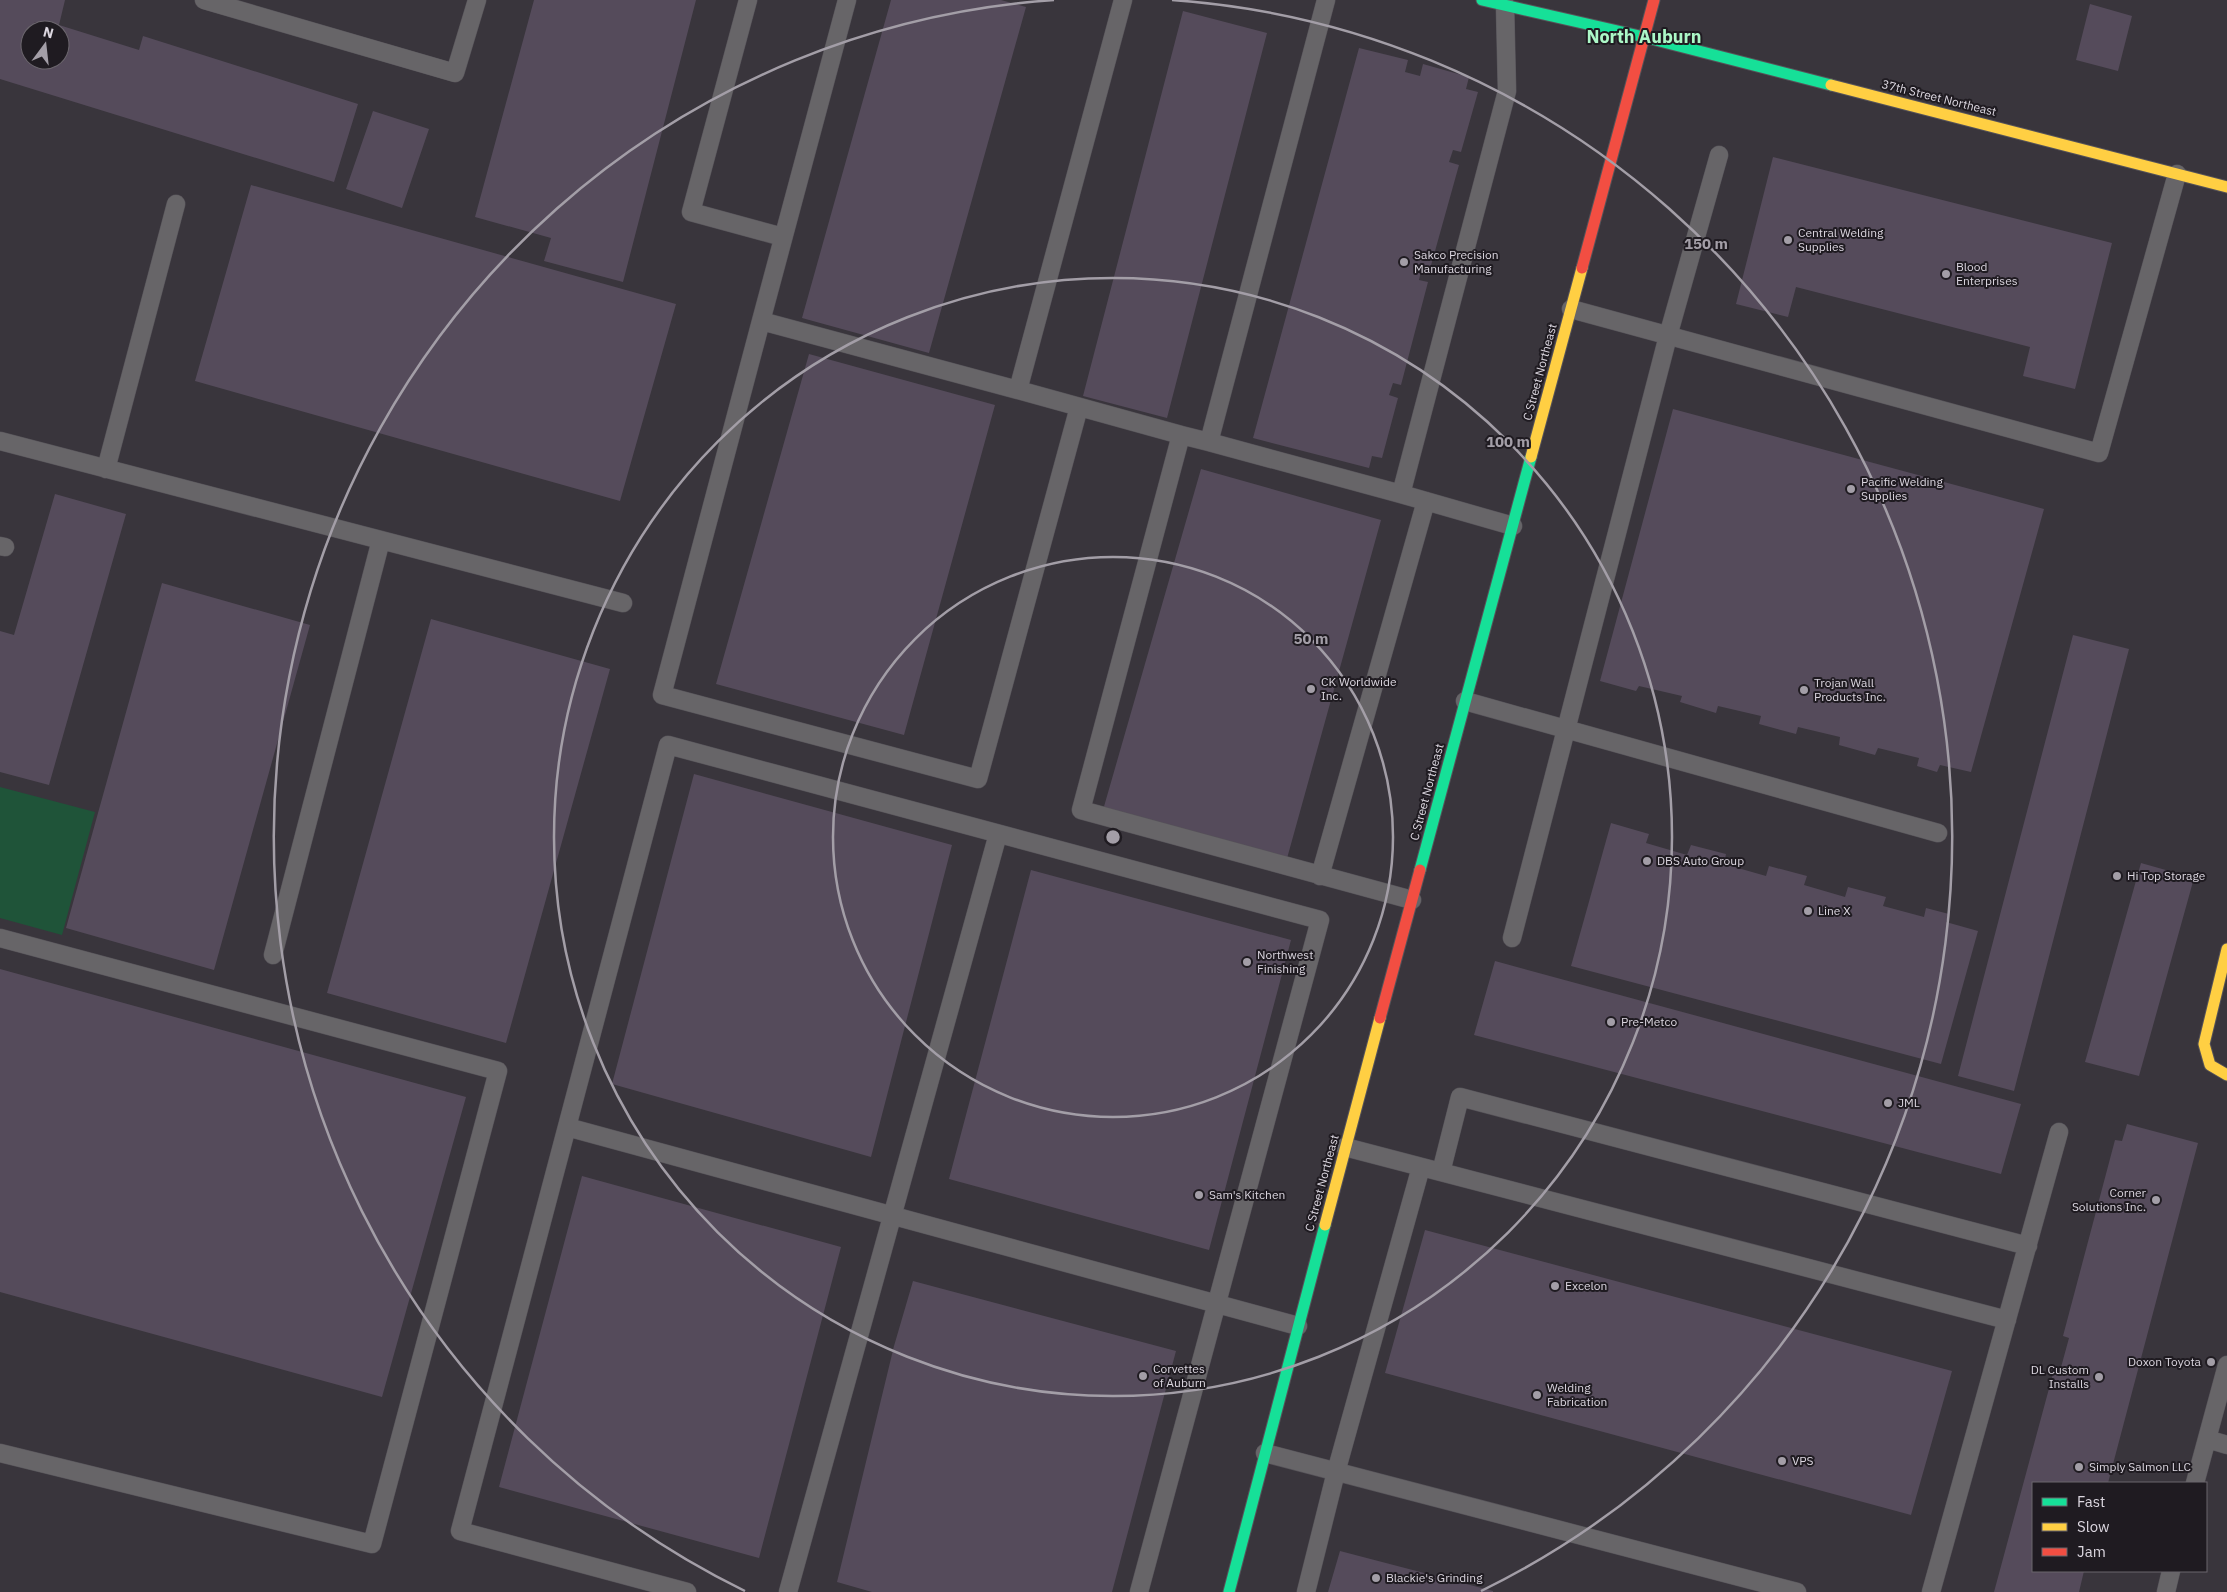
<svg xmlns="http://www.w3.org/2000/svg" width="2227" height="1592" viewBox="0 0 2227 1592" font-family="'IBM Plex Sans',sans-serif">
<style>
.green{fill:#1f5439}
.building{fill:#554b5b;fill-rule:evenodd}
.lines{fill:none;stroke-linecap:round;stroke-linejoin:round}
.lane-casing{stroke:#565359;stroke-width:19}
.fast-casing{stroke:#565359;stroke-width:13}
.slow-casing{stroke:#565359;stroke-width:13}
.jam-casing{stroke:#565359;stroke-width:13}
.lane{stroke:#676568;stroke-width:18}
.fast{stroke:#16e098;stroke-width:11}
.slow{stroke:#ffcf43;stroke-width:11}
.jam{stroke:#f24e42;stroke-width:11}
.ring{fill:none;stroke:#a39ea7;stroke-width:2.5}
.poi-dot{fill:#a39ea7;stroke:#1f1b21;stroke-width:2}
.labels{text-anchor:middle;stroke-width:4;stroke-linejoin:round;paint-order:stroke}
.street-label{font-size:12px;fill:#dcd7e0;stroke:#1f1b21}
.poi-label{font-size:12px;fill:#dcd7e0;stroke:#1f1b21;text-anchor:start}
.district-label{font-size:18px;font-weight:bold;fill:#acf8c7;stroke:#1f1b21}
.centre{fill:#a39ea7;stroke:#1f1b21;stroke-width:2.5}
.ring-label{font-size:15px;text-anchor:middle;font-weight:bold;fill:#a39ea7;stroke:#1f1b21;stroke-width:4;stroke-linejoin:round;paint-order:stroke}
</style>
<rect width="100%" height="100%" fill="#39353c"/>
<!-- green -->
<path class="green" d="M 0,787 L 95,812 L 62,935 L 0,918 Z"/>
<!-- building -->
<path class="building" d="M 0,0 L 65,0 L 59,25 L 139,50 L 143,36 L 358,104 L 334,182 L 0,79 ZM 30,30 L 60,30 L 60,60 L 30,60 Z
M 534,0 L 696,0 L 623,282 L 544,261 L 551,238 L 475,217 Z
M 891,0 L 1001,0 L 1026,7 L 929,353 L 802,318 Z
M 2090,4 L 2132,16 L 2118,71 L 2076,60 Z
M 1183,11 L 1267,33 L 1167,418 L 1083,396 Z
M 1359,48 L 1408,60 L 1405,72 L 1420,76 L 1423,64 L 1469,77 L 1466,89 L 1478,92 L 1461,152 L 1453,150 L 1449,162 L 1459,165 L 1430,269 L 1422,267 L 1419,280 L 1428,282 L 1401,385 L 1393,383 L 1389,395 L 1398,398 L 1382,458 L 1372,456 L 1369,468 L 1253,438 Z
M 373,111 L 429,129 L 402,208 L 346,189 Z
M 1773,157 L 2112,243 L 2075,389 L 2023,376 L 2030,347 L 1796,287 L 1788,317 L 1736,304 Z
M 251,185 L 676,304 L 620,501 L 195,381 Z
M 809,354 L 995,405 L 904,735 L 716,684 Z
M 1673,409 L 2044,509 L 1971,772 L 1940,765 L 1937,772 L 1917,766 L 1919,758 L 1878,748 L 1875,755 L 1839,745 L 1840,737 L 1798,727 L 1796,734 L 1759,724 L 1761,716 L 1718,706 L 1716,713 L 1680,702 L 1682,696 L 1639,686 L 1636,691 L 1600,681 Z
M 1201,469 L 1381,520 L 1286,862 L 1103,810 Z
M 55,494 L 126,514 L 49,785 L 0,772 L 0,631 L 14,635 Z
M 162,583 L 310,625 L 214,970 L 66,928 Z
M 431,619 L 610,669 L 506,1043 L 327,993 Z
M 2073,635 L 2129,649 L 2014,1091 L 1958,1076 Z
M 694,774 L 952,845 L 871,1157 L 612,1084 Z
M 1611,823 L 1649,834 L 1646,843 L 1687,855 L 1691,845 L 1726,854 L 1724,864 L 1766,876 L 1769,866 L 1807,876 L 1804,885 L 1845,897 L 1848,887 L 1886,897 L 1883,906 L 1924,917 L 1926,908 L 1949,914 L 1946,922 L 1978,931 L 1941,1064 L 1571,966 Z
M 2141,863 L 2194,878 L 2139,1076 L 2085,1062 Z
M 1031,870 L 1291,940 L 1209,1250 L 949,1179 Z
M 1495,961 L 2021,1104 L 2001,1174 L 1474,1035 Z
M 0,969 L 466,1097 L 382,1397 L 0,1292 Z
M 2127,1124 L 2198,1143 L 2108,1483 L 2033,1483 L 2033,1571 L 2084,1571 L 2079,1592 L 1994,1592 L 2054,1370 L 2060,1371 L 2069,1338 L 2063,1336 L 2115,1140 L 2122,1141 Z
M 582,1176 L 841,1247 L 759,1558 L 499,1487 Z
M 1425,1230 L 1952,1371 L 1911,1515 L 1385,1373 Z
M 913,1281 L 1176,1351 L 1112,1592 L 872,1592 L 837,1582 L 894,1346 Z
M 1340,1551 L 1493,1591 L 1493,1592 L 1328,1592 Z"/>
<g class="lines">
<defs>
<path id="lane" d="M 204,0 L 455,73 L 477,0
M 748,0 L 691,212 L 783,237
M 1123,0 L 1018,390 L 1181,435
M 1326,0 L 1209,442 L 1401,494 L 1507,91 L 1505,5
M 1571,309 L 2099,453 L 2177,174
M 761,321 L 847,0
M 1018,390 L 761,321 L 662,695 L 978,779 L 1079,407
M 0,441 L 623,603
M 1209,442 L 1181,435 L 1081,810 L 1412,900
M 106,469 L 176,204
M 1401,494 L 1513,526
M 0,546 L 5,547
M 1465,701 L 1938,833
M 1320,876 L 1426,501
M 0,938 L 498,1071 L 372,1544 L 0,1453
M 1512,938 L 1668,336 L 1719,155
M 273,955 L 381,540
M 567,1127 L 1298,1326
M 1345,1147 L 2007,1320
M 1441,1172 L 1460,1097 L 2028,1246
M 2207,1439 L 2227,1445
M 1265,1453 L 1797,1592
M 2195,1483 L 2227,1365
M 687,1592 L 460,1531 L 668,745 L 1320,920 L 1139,1592
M 788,1592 L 998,834
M 1306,1592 L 1336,1472 L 1421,1167
M 1931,1592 L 2059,1132
M 2166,1592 L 2171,1571"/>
<path id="fast" d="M 1482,0 L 1644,37 L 1831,85
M 1420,870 L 1531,457
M 1229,1592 L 1325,1225"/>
<path id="slow" d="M 1831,85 L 2227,187
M 1531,457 L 1582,268
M 2227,949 L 2204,1044 L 2210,1065 L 2227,1075
M 1325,1225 L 1380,1018"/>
<path id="jam" d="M 1582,268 L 1654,0
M 1380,1018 L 1420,870"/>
</defs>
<!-- lane casing -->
<use href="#lane" class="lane-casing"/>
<!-- fast casing -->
<use href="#fast" class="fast-casing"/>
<!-- slow casing -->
<use href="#slow" class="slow-casing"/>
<!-- jam casing -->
<use href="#jam" class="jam-casing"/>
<!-- lane -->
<use href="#lane" class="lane"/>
<!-- fast -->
<use href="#fast" class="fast"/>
<!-- slow -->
<use href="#slow" class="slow"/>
<!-- jam -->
<use href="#jam" class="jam"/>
</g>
<!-- distance rings -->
<g class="ring">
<circle cx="1113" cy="837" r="280"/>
<circle cx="1113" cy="837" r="559"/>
<path d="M745 1591A839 839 0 0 1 1054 0M1172 0A839 839 0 0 1 1481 1591"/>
</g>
<!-- markers -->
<g class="poi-dot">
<circle cx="1788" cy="240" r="5"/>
<circle cx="1404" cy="262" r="5"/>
<circle cx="1946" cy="274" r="5"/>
<circle cx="1851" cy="489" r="5"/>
<circle cx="1311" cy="689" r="5"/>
<circle cx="1804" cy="690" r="5"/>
<circle cx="1647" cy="861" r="5"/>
<circle cx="2117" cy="876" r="5"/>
<circle cx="1808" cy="911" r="5"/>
<circle cx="1247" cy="962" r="5"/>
<circle cx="1611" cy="1022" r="5"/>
<circle cx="1888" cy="1103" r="5"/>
<circle cx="1199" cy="1195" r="5"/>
<circle cx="2156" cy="1200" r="5"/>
<circle cx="1555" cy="1286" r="5"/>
<circle cx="2211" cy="1362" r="5"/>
<circle cx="1143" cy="1376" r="5"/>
<circle cx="2099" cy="1377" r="5"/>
<circle cx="1537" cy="1395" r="5"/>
<circle cx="1782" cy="1461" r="5"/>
<circle cx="2079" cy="1467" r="5"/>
<circle cx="1376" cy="1578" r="5"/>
</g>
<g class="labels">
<!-- street labels -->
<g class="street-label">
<text transform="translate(1939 98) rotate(14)" y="4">37th Street Northeast</text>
<text transform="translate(1540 372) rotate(-75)" y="4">C Street Northeast</text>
<text transform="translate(1427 792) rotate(-75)" y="4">C Street Northeast</text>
<text transform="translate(1322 1183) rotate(-75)" y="4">C Street Northeast</text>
</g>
<!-- poi labels -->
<g class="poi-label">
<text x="1798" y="237">Central Welding<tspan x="1798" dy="14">Supplies</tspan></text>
<text x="1414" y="259">Sakco Precision<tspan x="1414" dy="14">Manufacturing</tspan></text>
<text x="1956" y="271">Blood<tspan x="1956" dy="14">Enterprises</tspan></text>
<text x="1861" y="486">Pacific Welding<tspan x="1861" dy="14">Supplies</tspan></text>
<text x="1321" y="686">CK Worldwide<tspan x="1321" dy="14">Inc.</tspan></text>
<text x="1814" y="687">Trojan Wall<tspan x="1814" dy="14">Products Inc.</tspan></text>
<text x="1657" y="865">DBS Auto Group</text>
<text x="2127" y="880">Hi Top Storage</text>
<text x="1818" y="915">Line X</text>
<text x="1257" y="959">Northwest<tspan x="1257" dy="14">Finishing</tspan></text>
<text x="1621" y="1026">Pre-Metco</text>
<text x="1898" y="1107">JML</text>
<text x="2146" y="1197" text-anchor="end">Corner<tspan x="2146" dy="14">Solutions Inc.</tspan></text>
<text x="1209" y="1199">Sam's Kitchen</text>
<text x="1565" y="1290">Excelon</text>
<text x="2201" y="1366" text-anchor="end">Doxon Toyota</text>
<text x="1153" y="1373">Corvettes<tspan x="1153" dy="14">of Auburn</tspan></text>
<text x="2089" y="1374" text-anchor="end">DL Custom<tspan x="2089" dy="14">Installs</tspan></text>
<text x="1547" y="1392">Welding<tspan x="1547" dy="14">Fabrication</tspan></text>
<text x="1792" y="1465">VPS</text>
<text x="2089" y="1471">Simply Salmon LLC</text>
<text x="1386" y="1582">Blackie's Grinding</text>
</g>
<!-- district labels -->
<g class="district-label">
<text x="1644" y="43">North Auburn</text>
</g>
</g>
<circle cx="1113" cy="837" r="8" class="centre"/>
<g class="ring-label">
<text x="1706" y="249">150 m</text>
<text x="1508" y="447">100 m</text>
<text x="1311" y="644">50 m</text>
</g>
<!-- legend -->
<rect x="2032" y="1482" width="175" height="90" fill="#1f1b21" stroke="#6b666d"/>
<rect x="2042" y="1498" width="25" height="8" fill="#16e098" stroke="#6b666d"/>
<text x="2077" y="1507" font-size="15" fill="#dcd7e0">Fast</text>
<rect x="2042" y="1523" width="25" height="8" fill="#ffcf43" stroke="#6b666d"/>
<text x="2077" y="1532" font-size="15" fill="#dcd7e0">Slow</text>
<rect x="2042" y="1548" width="25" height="8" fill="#f24e42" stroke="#6b666d"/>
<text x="2077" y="1557" font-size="15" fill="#dcd7e0">Jam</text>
<!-- north arrow -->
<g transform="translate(45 45) rotate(15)"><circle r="24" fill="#1f1b21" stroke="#6b666d"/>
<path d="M0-4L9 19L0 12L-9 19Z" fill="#a39ea7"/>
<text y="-8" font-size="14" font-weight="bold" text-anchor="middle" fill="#dcd7e0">N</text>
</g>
</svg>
